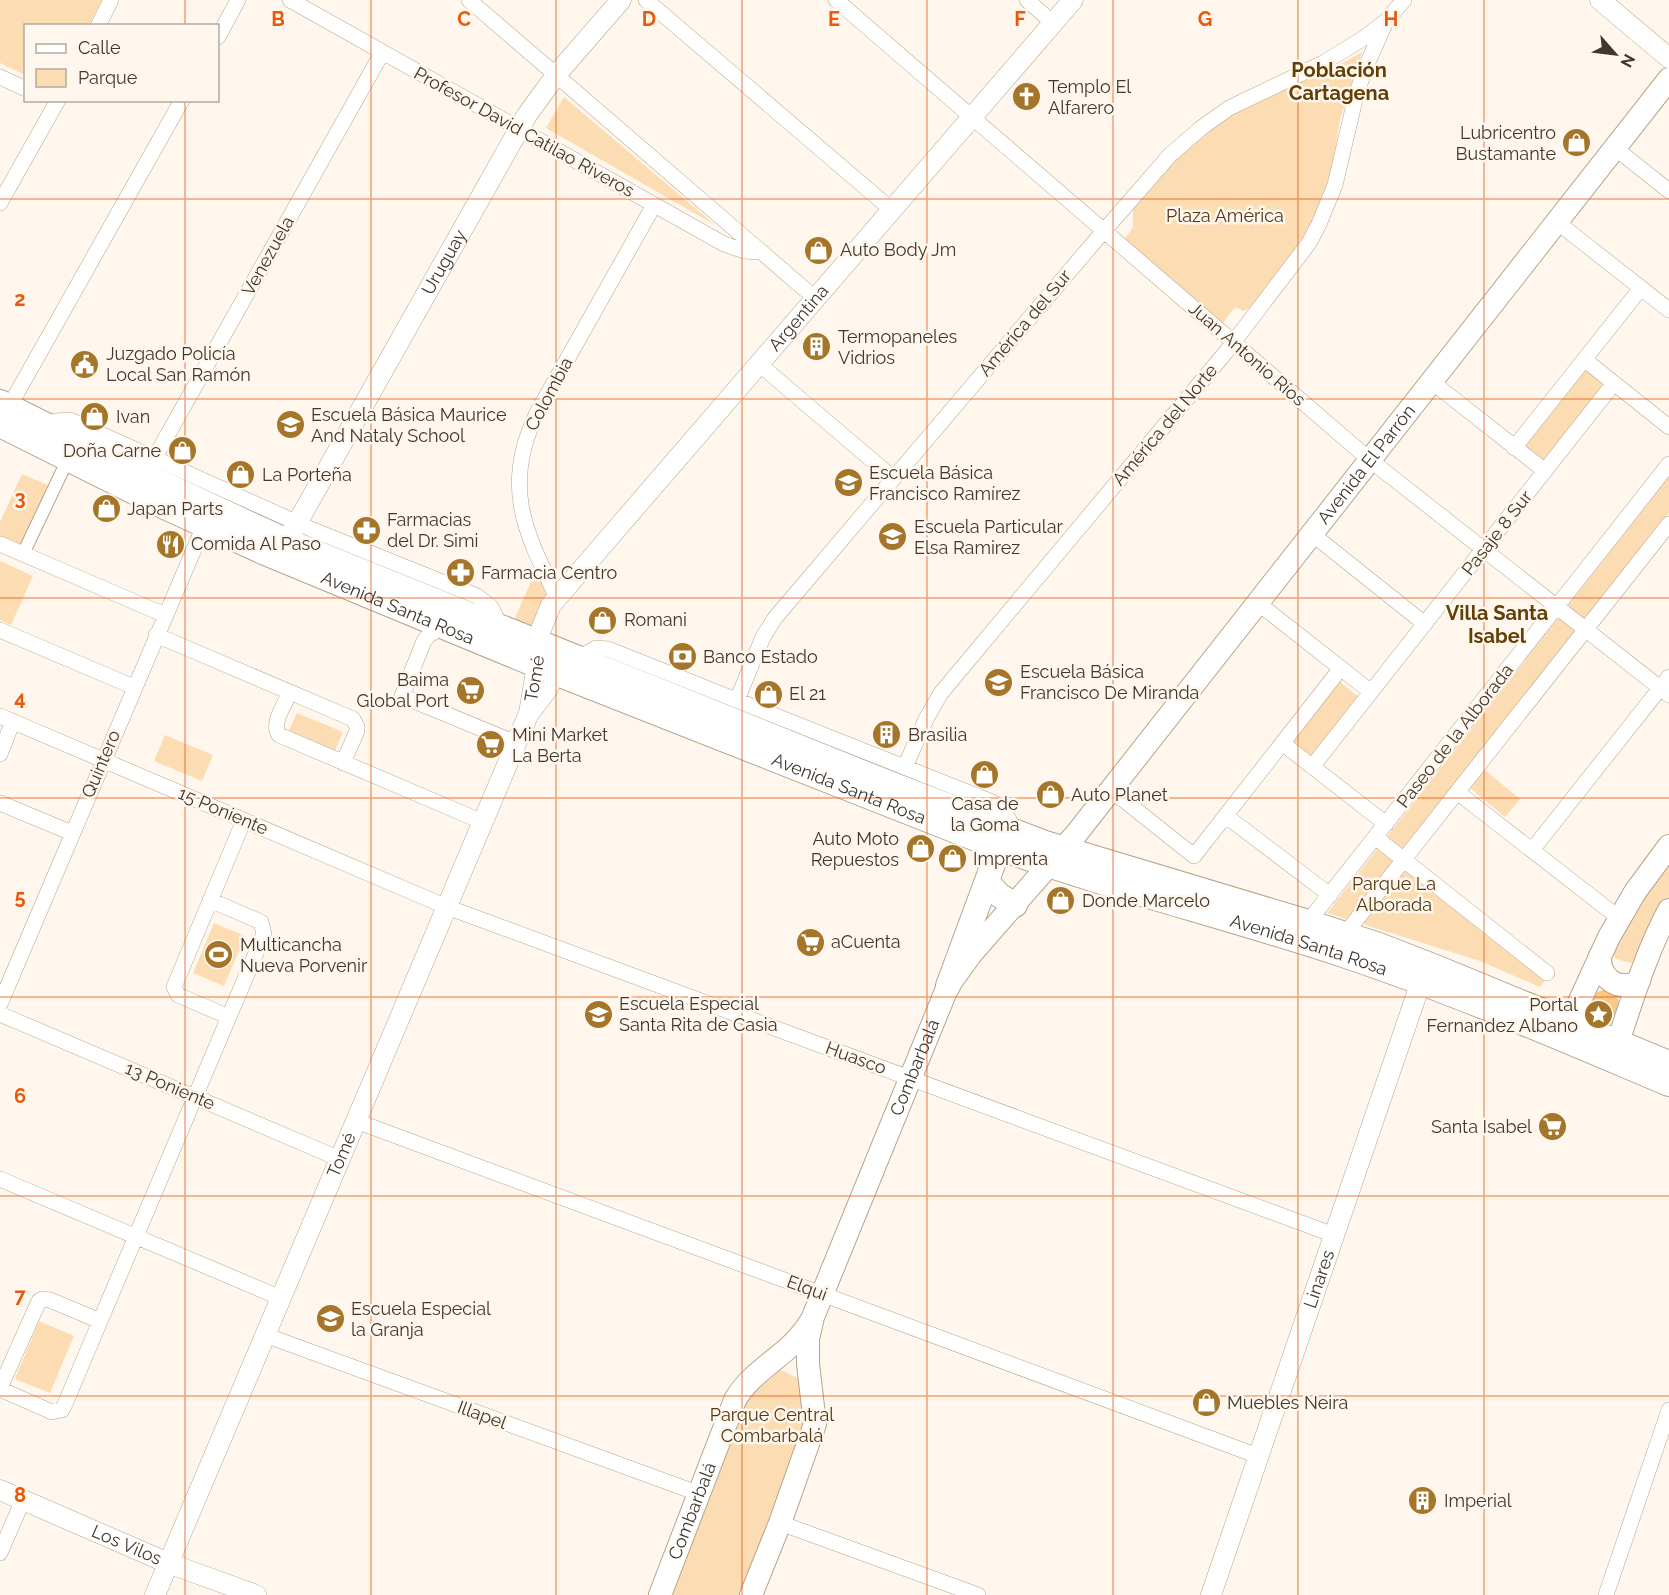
<svg xmlns="http://www.w3.org/2000/svg" width="1669" height="1595" viewBox="0 0 1669 1595" font-family="Raleway,sans-serif">
<style>
.green{fill:#fcdcb2}
.water{fill:#fac986}
.lines{fill:none;stroke-linecap:round;stroke-linejoin:round}
.pedestrian-casing{stroke:#b6a48c;stroke-width:14}
.minor-casing{stroke:#b6a48c;stroke-width:16}
.tertiary-casing{stroke:#b6a48c;stroke-width:21}
.secondary-casing{stroke:#b6a48c;stroke-width:24}
.primary-casing{stroke:#b6a48c;stroke-width:26}
.pedestrian{stroke:#fff;stroke-width:12}
.minor{stroke:#fff;stroke-width:15}
.tertiary{stroke:#fff;stroke-width:20}
.secondary{stroke:#fff;stroke-width:22}
.primary{stroke:#fff;stroke-width:24}
.grid{fill:none;stroke:#e8590c;stroke-width:1.5;stroke-opacity:0.55}
.labels{text-anchor:middle;stroke-width:5;stroke-linejoin:round;paint-order:stroke}
.poi-label{font-size:18px;fill:#40382e;stroke:#fff7ed;text-anchor:start}
.street-label{font-size:18px;fill:#40382e;stroke:#fff7ed}
.park-label{font-size:18px;fill:#503813;stroke:#fff7ed}
.neighbourhood-label{font-size:20px;font-weight:bold;fill:#614008;stroke:#fff7ed}
.grid-label{font-size:20px;text-anchor:middle;font-weight:bold;fill:#e8590c;stroke:#fff7ed;stroke-width:5;stroke-linejoin:round;paint-order:stroke}
</style>
<rect width="100%" height="100%" fill="#fff7ed"/>
<!-- green -->
<path class="green" d="M 0,0 L 102,0 L 89,25 L 26,26 L 25,75 L 0,63 Z
M 1362,52 L 1340,119 L 1330,184 L 1305,236 L 1256,304 L 1244,311 L 1235,307 L 1223,323 L 1124,240 L 1133,227 L 1133,208 L 1178,153 L 1236,111 L 1276,91 L 1319,76 Z
M 564,97 L 715,225 L 546,128 Z
M 1585,367 L 1608,386 L 1546,464 L 1523,446 Z
M 22,474 L 50,486 L 21,549 L 0,540 L 0,522 Z
M 1669,477 L 1669,513 L 1413,840 L 1401,852 L 1551,973 L 1540,987 L 1480,961 L 1327,913 Z
M 0,561 L 33,576 L 11,625 L 0,620 Z
M 537,568 L 546,594 L 529,633 L 511,627 Z
M 1339,681 L 1360,698 L 1312,758 L 1292,741 Z
M 297,713 L 343,732 L 333,755 L 287,735 Z
M 165,735 L 213,755 L 202,781 L 154,761 Z
M 1485,770 L 1520,799 L 1505,817 L 1470,788 Z
M 1669,857 L 1669,897 L 1635,964 L 1616,959 L 1611,951 Z
M 214,923 L 245,936 L 224,986 L 193,973 Z
M 39,1321 L 74,1336 L 50,1393 L 15,1379 Z
M 781,1370 L 802,1380 L 810,1425 L 741,1595 L 670,1595 L 745,1400 Z"/>
<!-- water -->
<path class="water" d="M1591 1004a14 14 0 1 1 28 0a14 14 0 1 1-28 0Z"/>
<g class="lines">
<defs>
<path id="pedestrian" d="M 23,554 L 68,459"/>
<path id="minor" d="M 290,0 L 724,244 L 744,251 L 762,252
M 469,0 L 816,299
M 646,0 L 892,210
M 836,0 L 1370,460 L 1669,695
M 1027,0 L 1053,23
M 98,26 L 111,0
M 218,37 L 238,0
M 0,77 L 26,89
M 1615,148 L 1669,191
M 0,203 L 58,100
M 1557,222 L 1669,310
M 1585,360 L 1669,427
M 759,364 L 893,478
M 1432,382 L 1545,471
M 9,407 L 182,100
M 47,428 L 56,421 L 70,420 L 313,530 L 477,596 L 491,607 L 501,627
M 1514,448 L 1641,288
M 154,459 L 382,53
M 1312,534 L 1425,624
M 0,544 L 165,615
M 557,597 C 524,531 502,485 537,413 L 654,205
M 1258,603 L 1371,692
M 443,627 L 429,635 L 424,641 L 402,696 L 516,743
M 0,630 L 134,687
M 156,635 L 353,719 L 357,727 L 357,731 L 343,763
M 577,659 L 596,648 L 608,649 L 992,802 L 1001,807 L 1017,833
M 290,692 C 285,704 271,723 279,735 L 483,822
M 737,700 L 763,637 L 775,618 L 1096,240 L 1170,155 L 1201,128 L 1229,108 L 1323,63 L 1364,38 L 1386,21 L 1404,0
M 0,716 L 447,907 L 1334,1235
M 1282,743 L 1386,824
M 0,754 L 13,721
M 905,767 L 926,719 L 941,693 L 1226,352 L 1309,243 L 1319,224 L 1335,185 L 1355,100 L 1364,71 L 1385,24
M 1312,767 L 1614,383
M 1111,790 L 1194,856 L 1341,668
M 1457,792 L 1619,918
M 0,803 L 72,833
M 1226,816 L 1330,895
M 1375,837 L 1547,973
M 1532,850 L 1669,677
M 1308,922 L 1669,464
M 1345,934 L 1669,524
M 0,1004 L 204,526
M 0,1014 L 340,1159
M 229,1017 L 178,995 L 174,987 L 244,820
M 356,1121 L 1258,1456
M 0,1179 L 281,1298
M 265,1335 L 700,1494
M 0,1388 L 39,1301 L 42,1299 L 50,1300 L 100,1321
M 0,1389 L 52,1412 L 62,1410 L 65,1404 L 264,934 L 261,922 L 210,900
M 780,1523 L 978,1595
M 0,1553 L 23,1500
M 1606,1595 L 1669,1410"/>
<g id="tertiary">
<path d="M 1600,0 L 1669,58"/>
<path id="s1" d="M 287,541 L 527,115 L 556,75 L 621,0"/>
<path d="M 531,711 L 547,690 L 561,659"/>
<path id="s2" d="M 0,1490 L 168,1563 L 256,1595"/>
<path id="s3" d="M 155,1595 L 529,713 L 537,666 L 540,632 L 551,605 L 1073,0"/>
<path id="s4" d="M 1211,1595 L 1425,970"/>
</g>
<g id="secondary">
<path d="M 1600,956 C 1599,978 1618,993 1639,981"/>
<path d="M 1567,1040 L 1570,1022 L 1609,937 L 1635,892 L 1669,846"/>
<path d="M 1618,1042 C 1633,997 1647,951 1669,910"/>
<path id="s5" d="M 660,1595 L 735,1400 C 753,1368 790,1356 811,1321"/>
<path id="s6" d="M 751,1595 L 780,1523 L 815,1424 L 808,1364 L 808,1339 L 813,1317 L 948,986 L 971,954 L 1077,833 L 1669,79"/>
</g>
<g id="primary">
<path d="M 0,402 L 162,483 L 287,541 L 894,785 L 1045,843 L 1308,922 L 1379,945 L 1438,968 L 1669,1063"/>
<path id="s7" d="M 0,425 L 156,503 L 265,553 L 555,673 L 999,848 C 1112,889 1229,917 1343,955 C 1454,992 1562,1039 1669,1084"/>
<path d="M 987,882 L 999,895 L 1015,905"/>
<path d="M 948,986 L 999,848"/>
</g>
</defs>
<!-- pedestrian casing -->
<use href="#pedestrian" class="pedestrian-casing"/>
<!-- minor casing -->
<use href="#minor" class="minor-casing"/>
<!-- tertiary casing -->
<use href="#tertiary" class="tertiary-casing"/>
<!-- secondary casing -->
<use href="#secondary" class="secondary-casing"/>
<!-- primary casing -->
<use href="#primary" class="primary-casing"/>
<!-- pedestrian -->
<use href="#pedestrian" class="pedestrian"/>
<!-- minor -->
<use href="#minor" class="minor"/>
<!-- tertiary -->
<use href="#tertiary" class="tertiary"/>
<!-- secondary -->
<use href="#secondary" class="secondary"/>
<!-- primary -->
<use href="#primary" class="primary"/>
</g>
<!-- grid -->
<path class="grid" d="M 185,0 L 185,26M 371,0 L 371,1595M 556,0 L 556,1595M 742,0 L 742,1595M 927,0 L 927,1595M 1113,0 L 1113,1595M 1298,0 L 1298,1595M 1484,0 L 1484,1595M 185,100 L 185,1595M 0,199 L 1669,199M 0,399 L 1669,399M 0,598 L 1669,598M 0,798 L 1669,798M 0,997 L 1669,997M 0,1196 L 1669,1196M 0,1396 L 1669,1396"/>
<!-- icons -->
<defs>
<symbol id="church-disc" viewBox="-11 -11 22 22"><circle r="9.5" fill="#a57529" stroke="#fff7ed"/><path d="M-1.2-6h2.4v3.5h3.3v2.4h-3.3V6h-2.4V-.1h-3.3v-2.4h3.3Z" fill="#fff"/></symbol>
<symbol id="shop-disc" viewBox="-11 -11 22 22"><circle r="9.5" fill="#a57529" stroke="#fff7ed"/><path d="M-5-2.5h2.3a2.7 3.5 0 0 1 5.4 0H5L5.5 6h-11ZM-1.5-2.5h3a1.5 2.3 0 0 0-3 0Z" fill="#fff"/></symbol>
<symbol id="building-disc" viewBox="-11 -11 22 22"><circle r="9.5" fill="#a57529" stroke="#fff7ed"/><path d="M-4-6H4V6H1V3H-1V6H-4ZM-2.5-4.3h1.7v1.8h-1.7ZM.8-4.3h1.7v1.8H.8ZM-2.5-1h1.7V.8h-1.7ZM.8-1h1.7V.8H.8Z" fill="#fff"/></symbol>
<symbol id="civic-disc" viewBox="-11 -11 22 22"><circle r="9.5" fill="#a57529" stroke="#fff7ed"/><path d="M-.6-6.5H3V-4.5H.6V-3L4-1V1h2V6H-6V1h2V-1L-.6-3ZM-1.2 2.5V6h2.4V2.5Z" fill="#fff"/></symbol>
<symbol id="school-disc" viewBox="-11 -11 22 22"><circle r="9.5" fill="#a57529" stroke="#fff7ed"/><path d="M0-5L7-2L0 1L-7-2ZM-4 1L0 2.5L4 1V4Q0 6-4 4Z" fill="#fff"/></symbol>
<symbol id="pharmacy-disc" viewBox="-11 -11 22 22"><circle r="9.5" fill="#a57529" stroke="#fff7ed"/><path d="M-2-6h4v4h4v4h-4v4h-4v-4h-4v-4h4Z" fill="#fff"/></symbol>
<symbol id="restaurant-disc" viewBox="-11 -11 22 22"><circle r="9.5" fill="#a57529" stroke="#fff7ed"/><path d="M-5-6h1v4h1v-4h1v4h1v-4h1v5L-1.5 .5V6h-2V.5L-5-1ZM5-6V6H3V1.5H1.5Q1.5-4 5-6Z" fill="#fff"/></symbol>
<symbol id="bank-disc" viewBox="-11 -11 22 22"><circle r="9.5" fill="#a57529" stroke="#fff7ed"/><path d="M-6-4H6V4H-6ZM0-2.3a2.3 2.3 0 1 0 0 4.6a2.3 2.3 0 1 0 0-4.6Z" fill="#fff"/></symbol>
<symbol id="supermarket-disc" viewBox="-11 -11 22 22"><circle r="9.5" fill="#a57529" stroke="#fff7ed"/><path d="M-6-5.5h2.5l.6 2H6L4.5 2H-2.5L-4.4-4H-6ZM-1.5 3.2a1.3 1.3 0 1 0 .1 0ZM3 3.2a1.3 1.3 0 1 0 .1 0Z" fill="#fff"/></symbol>
<symbol id="stadium-disc" viewBox="-11 -11 22 22"><circle r="9.5" fill="#a57529" stroke="#fff7ed"/><path d="M0-5a6.5 5 0 1 0 0 10a6.5 5 0 1 0 0-10ZM-3.5-1.8h7v3.6h-7Z" fill="#fff"/></symbol>
<symbol id="sight-disc" viewBox="-11 -11 22 22"><circle r="9.5" fill="#a57529" stroke="#fff7ed"/><path d="M0-6L1.8-2.2L6-1.7L2.9 1.2L3.7 5.4L0 3.3L-3.7 5.4L-2.9 1.2L-6-1.7L-1.8-2.2Z" fill="#fff"/></symbol>
</defs>
<g fill-rule="evenodd">
<use href="#church-disc" x="1010" y="80" width="33" height="33"/>
<use href="#shop-disc" x="1560" y="126" width="33" height="33"/>
<use href="#shop-disc" x="802" y="234" width="33" height="33"/>
<use href="#building-disc" x="800" y="330" width="33" height="33"/>
<use href="#civic-disc" x="68" y="348" width="33" height="33"/>
<use href="#shop-disc" x="78" y="400" width="33" height="33"/>
<use href="#school-disc" x="274" y="408" width="33" height="33"/>
<use href="#shop-disc" x="166" y="434" width="33" height="33"/>
<use href="#shop-disc" x="224" y="458" width="33" height="33"/>
<use href="#school-disc" x="832" y="466" width="33" height="33"/>
<use href="#shop-disc" x="90" y="492" width="33" height="33"/>
<use href="#pharmacy-disc" x="350" y="514" width="33" height="33"/>
<use href="#school-disc" x="876" y="520" width="33" height="33"/>
<use href="#restaurant-disc" x="154" y="528" width="33" height="33"/>
<use href="#pharmacy-disc" x="444" y="556" width="33" height="33"/>
<use href="#shop-disc" x="586" y="604" width="33" height="33"/>
<use href="#bank-disc" x="666" y="640" width="33" height="33"/>
<use href="#school-disc" x="982" y="666" width="33" height="33"/>
<use href="#supermarket-disc" x="454" y="674" width="33" height="33"/>
<use href="#shop-disc" x="752" y="678" width="33" height="33"/>
<use href="#building-disc" x="870" y="718" width="33" height="33"/>
<use href="#supermarket-disc" x="474" y="728" width="33" height="33"/>
<use href="#shop-disc" x="968" y="758" width="33" height="33"/>
<use href="#shop-disc" x="1034" y="778" width="33" height="33"/>
<use href="#shop-disc" x="904" y="832" width="33" height="33"/>
<use href="#shop-disc" x="936" y="842" width="33" height="33"/>
<use href="#shop-disc" x="1044" y="884" width="33" height="33"/>
<use href="#supermarket-disc" x="794" y="926" width="33" height="33"/>
<use href="#stadium-disc" x="202" y="938" width="33" height="33"/>
<use href="#school-disc" x="582" y="998" width="33" height="33"/>
<use href="#sight-disc" x="1582" y="998" width="33" height="33"/>
<use href="#supermarket-disc" x="1536" y="1110" width="33" height="33"/>
<use href="#school-disc" x="314" y="1302" width="33" height="33"/>
<use href="#shop-disc" x="1190" y="1386" width="33" height="33"/>
<use href="#building-disc" x="1406" y="1484" width="33" height="33"/>
</g>
<g class="labels">
<!-- poi labels -->
<g class="poi-label">
<text x="1048" y="93">Templo El<tspan x="1048" dy="21">Alfarero</tspan></text>
<text x="1556" y="139" text-anchor="end">Lubricentro<tspan x="1556" dy="21">Bustamante</tspan></text>
<text x="840" y="256">Auto Body Jm</text>
<text x="838" y="343">Termopaneles<tspan x="838" dy="21">Vidrios</tspan></text>
<text x="106" y="360">Juzgado Policía<tspan x="106" dy="21">Local San Ramón</tspan></text>
<text x="311" y="421">Escuela Básica Maurice<tspan x="311" dy="21">And Nataly School</tspan></text>
<text x="116" y="423">Ivan</text>
<text x="161" y="457" text-anchor="end">Doña Carne</text>
<text x="869" y="479">Escuela Básica<tspan x="869" dy="21">Francisco Ramírez</tspan></text>
<text x="262" y="481">La Porteña</text>
<text x="127" y="515">Japan Parts</text>
<text x="387" y="526">Farmacias<tspan x="387" dy="21">del Dr. Simi</tspan></text>
<text x="914" y="533">Escuela Particular<tspan x="914" dy="21">Elsa Ramirez</tspan></text>
<text x="191" y="550">Comida Al Paso</text>
<text x="481" y="579">Farmacia Centro</text>
<text x="624" y="626">Romani</text>
<text x="703" y="663">Banco Estado</text>
<text x="1020" y="678">Escuela Básica<tspan x="1020" dy="21">Francisco De Miranda</tspan></text>
<text x="449" y="686" text-anchor="end">Baima<tspan x="449" dy="21">Global Port</tspan></text>
<text x="789" y="700">El 21</text>
<text x="512" y="741">Mini Market<tspan x="512" dy="21">La Berta</tspan></text>
<text x="908" y="741">Brasilia</text>
<text x="1071" y="801">Auto Planet</text>
<text x="985" y="810" text-anchor="middle">Casa de<tspan x="985" dy="21">la Goma</tspan></text>
<text x="899" y="845" text-anchor="end">Auto Moto<tspan x="899" dy="21">Repuestos</tspan></text>
<text x="973" y="865">Imprenta</text>
<text x="1082" y="907">Donde Marcelo</text>
<text x="831" y="948">aCuenta</text>
<text x="240" y="951">Multicancha<tspan x="240" dy="21">Nueva Porvenir</tspan></text>
<text x="619" y="1010">Escuela Especial<tspan x="619" dy="21">Santa Rita de Casia</tspan></text>
<text x="1578" y="1011" text-anchor="end">Portal<tspan x="1578" dy="21">Fernandez Albano</tspan></text>
<text x="1532" y="1133" text-anchor="end">Santa Isabel</text>
<text x="351" y="1315">Escuela Especial<tspan x="351" dy="21">la Granja</tspan></text>
<text x="1227" y="1409">Muebles Neira</text>
<text x="1444" y="1507">Imperial</text>
</g>
<!-- street labels -->
<g class="street-label">
<text transform="translate(524 132) rotate(29)" y="6">Profesor David Catilao Riveros</text>
<text transform="translate(268 256) rotate(-61)" y="6">Venezuela</text>
<text dy="6" stroke="none"><textPath href="#s1" startOffset="320">Uruguay</textPath></text>
<text dy="6" stroke="none"><textPath href="#s3" startOffset="1448">Argentina</textPath></text>
<text transform="translate(1025 323) rotate(-50)" y="6">América del Sur</text>
<text transform="translate(1247 354) rotate(41)" y="6">Juan Antonio Ríos</text>
<text transform="translate(549 394) rotate(-62)" y="6">Colombia</text>
<text transform="translate(1165 425) rotate(-50)" y="6">América del Norte</text>
<text dy="6" stroke="none"><textPath href="#s6" startOffset="1317">Avenida El Parrón</textPath></text>
<text transform="translate(1497 533) rotate(-52)" y="6">Pasaje 8 Sur</text>
<text dy="6" stroke="none"><textPath href="#s7" startOffset="438">Avenida Santa Rosa</textPath></text>
<text dy="6" stroke="none"><textPath href="#s3" startOffset="993">Tomé</textPath></text>
<text transform="translate(1455 736) rotate(-52)" y="6">Paseo de la Alborada</text>
<text transform="translate(101 764) rotate(-67)" y="6">Quintero</text>
<text dy="6" stroke="none"><textPath href="#s7" startOffset="924">Avenida Santa Rosa</textPath></text>
<text transform="translate(223 811) rotate(23)" y="6">15 Poniente</text>
<text dy="6" stroke="none"><textPath href="#s7" startOffset="1410">Avenida Santa Rosa</textPath></text>
<text transform="translate(856 1058) rotate(20)" y="6">Huasco</text>
<text dy="6" stroke="none"><textPath href="#s6" startOffset="560">Combarbalá</textPath></text>
<text transform="translate(170 1086) rotate(23)" y="6">13 Poniente</text>
<text dy="6" stroke="none"><textPath href="#s3" startOffset="478">Tomé</textPath></text>
<text dy="6" stroke="none"><textPath href="#s4" startOffset="334">Linares</textPath></text>
<text transform="translate(807 1288) rotate(20)" y="6">Elqui</text>
<text transform="translate(482 1415) rotate(20)" y="6">Illapel</text>
<text dy="6" stroke="none"><textPath href="#s5" startOffset="90">Combarbalá</textPath></text>
<text dy="6" stroke="none"><textPath href="#s2" startOffset="138">Los Vilos</textPath></text>
</g>
<!-- park labels -->
<g class="park-label">
<text x="1225" y="222">Plaza América</text>
<text x="1394" y="890">Parque La<tspan x="1394" dy="21">Alborada</tspan></text>
<text x="772" y="1421">Parque Central<tspan x="772" dy="21">Combarbalá</tspan></text>
</g>
<!-- neighbourhood labels -->
<g class="neighbourhood-label">
<text x="1339" y="77">Población<tspan x="1339" dy="23">Cartagena</tspan></text>
<text x="1497" y="620">Villa Santa<tspan x="1497" dy="23">Isabel</tspan></text>
</g>
</g>
<g class="grid-label">
<text x="278" y="26">B</text>
<text x="464" y="26">C</text>
<text x="649" y="26">D</text>
<text x="834" y="26">E</text>
<text x="1020" y="26">F</text>
<text x="1205" y="26">G</text>
<text x="1391" y="26">H</text>
<text x="20" y="306">2</text>
<text x="20" y="505">3</text>
<text x="20" y="705">4</text>
<text x="20" y="904">5</text>
<text x="20" y="1103">6</text>
<text x="20" y="1303">7</text>
<text x="20" y="1502">8</text>
</g>
<!-- legend -->
<rect x="24" y="24" width="195" height="78" fill="#fff7ed" stroke="#b3aba1" stroke-width="1.5"/>
<rect x="36" y="44" width="30" height="9" fill="#ffffff" stroke="#b3aba1" stroke-width="1.5"/>
<text x="78" y="54" font-size="18" fill="#40382e">Calle</text>
<rect x="36" y="69" width="30" height="18" fill="#fcdcb2" stroke="#b3aba1" stroke-width="1.5"/>
<text x="78" y="84" font-size="18" fill="#40382e">Parque</text>
<!-- north arrow -->
<g transform="translate(1615 54) rotate(118)" stroke="#fff7ed" stroke-width="4.5" paint-order="stroke">
<path d="M0-4.5L10 22L0 15L-10 22Z" fill="#40382e"/>
<text y="-9" font-size="16" font-weight="bold" text-anchor="middle" fill="#40382e">N</text>
</g>
</svg>
